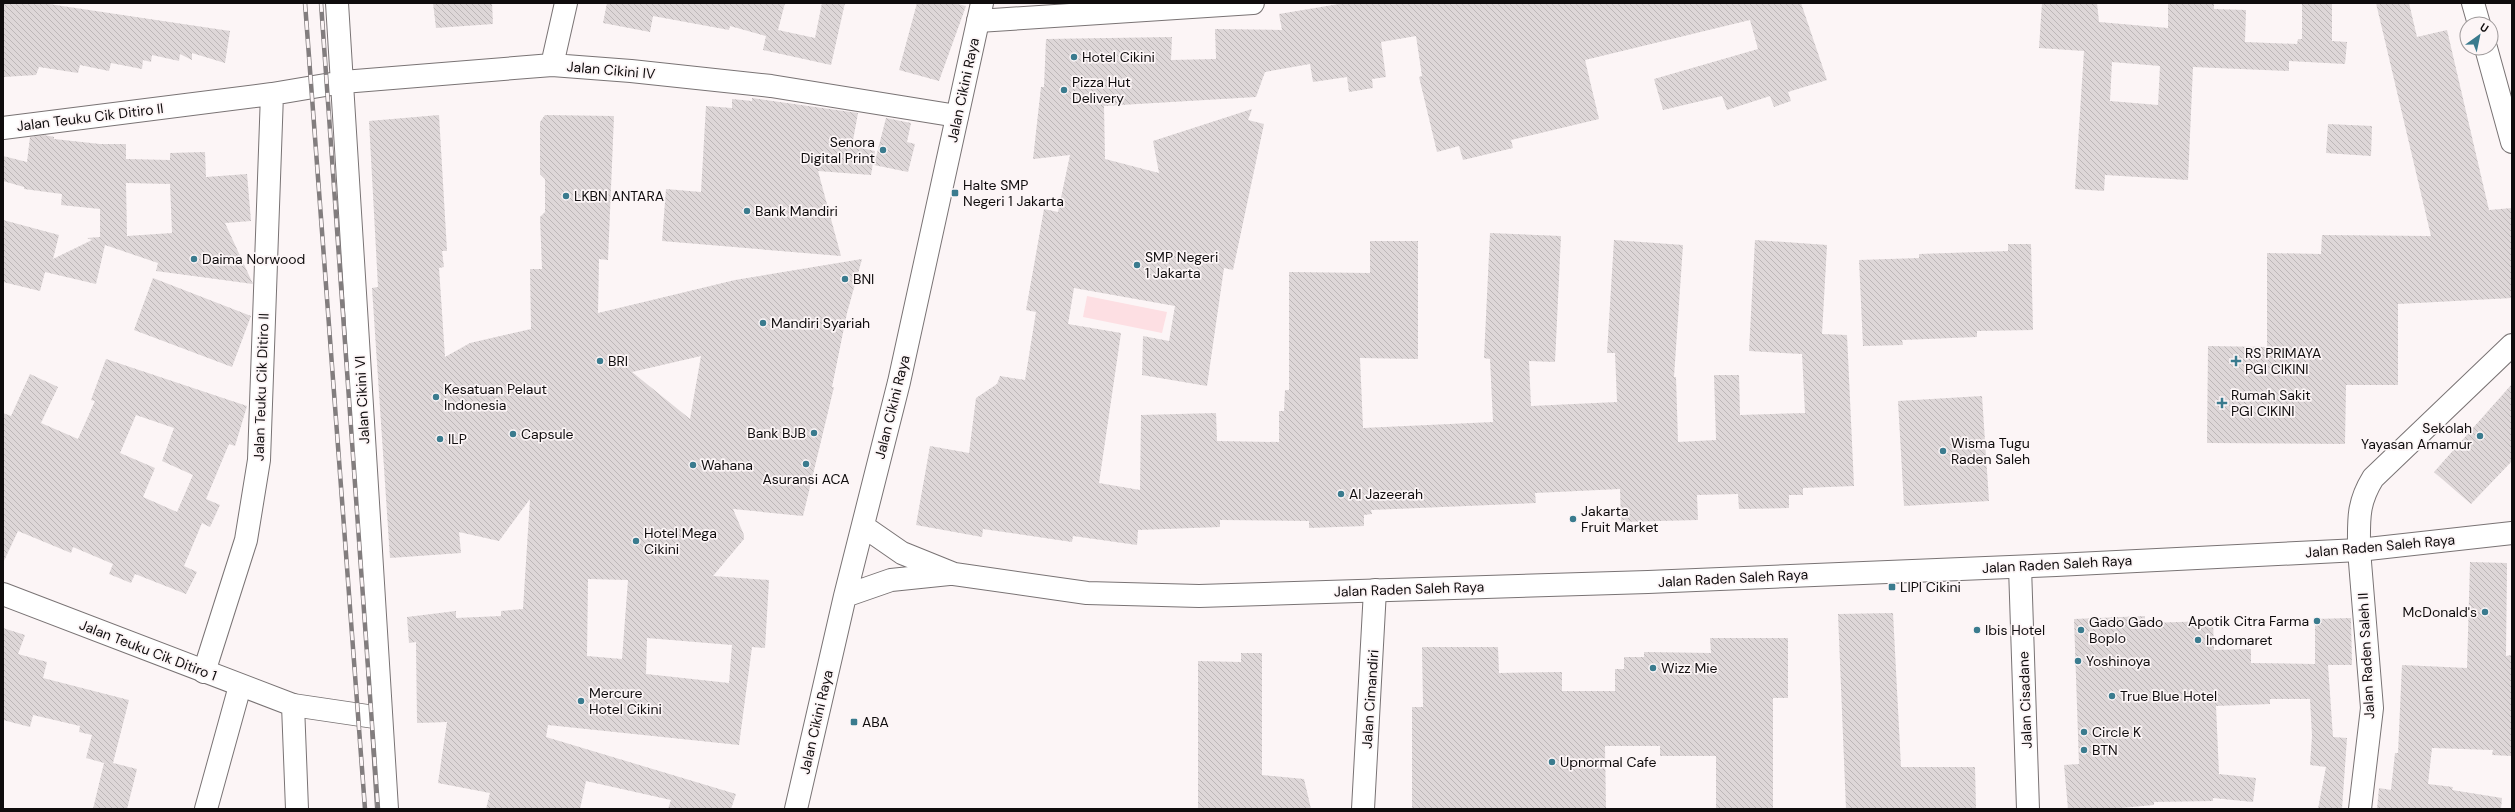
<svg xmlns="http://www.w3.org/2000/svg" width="2515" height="812" viewBox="0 0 2515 812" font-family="'DM Sans',sans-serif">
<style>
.pitch{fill:#fddfe3}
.building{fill:url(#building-back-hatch);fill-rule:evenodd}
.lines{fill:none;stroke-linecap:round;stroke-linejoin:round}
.minor-casing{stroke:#797374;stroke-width:24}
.tertiary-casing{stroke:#797374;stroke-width:24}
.secondary-casing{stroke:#797374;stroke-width:24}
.minor{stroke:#fff;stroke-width:22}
.tertiary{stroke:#fff;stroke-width:22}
.secondary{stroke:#fff;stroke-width:22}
.rail-casing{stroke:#827d7e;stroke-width:4.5}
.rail{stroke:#fcf5f6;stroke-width:3;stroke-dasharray:9;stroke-linecap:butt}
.poi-dot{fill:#3a7b8e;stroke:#fcf5f6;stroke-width:1.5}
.labels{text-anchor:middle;stroke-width:3.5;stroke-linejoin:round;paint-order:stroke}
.poi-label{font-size:14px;fill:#0f0c0d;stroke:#fcf5f6;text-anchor:start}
.street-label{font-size:14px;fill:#0f0c0d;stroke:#fcf5f6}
</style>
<defs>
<pattern id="building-back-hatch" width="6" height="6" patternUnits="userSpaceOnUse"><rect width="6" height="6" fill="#ded7d8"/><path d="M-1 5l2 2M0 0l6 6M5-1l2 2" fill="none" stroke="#bdb7b8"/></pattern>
</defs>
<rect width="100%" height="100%" fill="#fcf5f6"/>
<!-- pitch -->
<path class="pitch" d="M 1087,296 L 1167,312 L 1162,333 L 1083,317 Z"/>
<!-- building -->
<path class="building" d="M 3,3 L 42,3 L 230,31 L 225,63 L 192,53 L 192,60 L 180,54 L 179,61 L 152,55 L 151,62 L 143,60 L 142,69 L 111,63 L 109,71 L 80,65 L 78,73 L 39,67 L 36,75 L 3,77 Z
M 433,3 L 492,3 L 493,24 L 436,28 Z
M 607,3 L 785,3 L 778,30 L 815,38 L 822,3 L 845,3 L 831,65 L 763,50 L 766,36 L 730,26 L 729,30 L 653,16 L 650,32 L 603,23 Z
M 917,3 L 953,3 L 966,6 L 939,81 L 899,70 Z
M 1345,3 L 1801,3 L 1827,80 L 1788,92 L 1791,101 L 1774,107 L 1770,96 L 1727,110 L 1722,96 L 1663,110 L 1654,79 L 1758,49 L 1750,20 L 1585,60 L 1599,119 L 1511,140 L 1513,148 L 1463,160 L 1459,146 L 1437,152 L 1419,77 L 1422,76 L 1416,36 L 1381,42 L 1386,77 L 1372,79 L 1373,88 L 1349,92 L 1347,77 L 1313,82 L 1310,64 L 1265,72 L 1256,97 L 1104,106 L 1105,159 L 1159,173 L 1153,141 L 1252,109 L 1248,120 L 1264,124 L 1233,270 L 1224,268 L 1207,386 L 1142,375 L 1143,336 L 1169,341 L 1175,306 L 1074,288 L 1068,324 L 1121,333 L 1099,483 L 1140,490 L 1141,415 L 1216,413 L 1217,441 L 1279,442 L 1279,411 L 1284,411 L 1285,390 L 1289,390 L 1289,272 L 1370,273 L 1370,241 L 1418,241 L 1418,359 L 1360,358 L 1363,428 L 1493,422 L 1490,359 L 1484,358 L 1490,233 L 1561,236 L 1555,362 L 1529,361 L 1531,406 L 1617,402 L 1615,353 L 1607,353 L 1614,240 L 1683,245 L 1674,377 L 1676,377 L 1678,442 L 1716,440 L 1714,375 L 1739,375 L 1740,415 L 1805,413 L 1802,354 L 1749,351 L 1755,240 L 1827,245 L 1822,334 L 1847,335 L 1854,486 L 1803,488 L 1803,495 L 1789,495 L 1789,508 L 1739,509 L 1738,494 L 1697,495 L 1698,520 L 1621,522 L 1620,489 L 1535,493 L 1536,503 L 1371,510 L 1372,514 L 1364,515 L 1364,526 L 1309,528 L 1309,521 L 1220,520 L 1220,527 L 1138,530 L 1137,545 L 1073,536 L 1072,542 L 983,529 L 982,537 L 916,525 L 930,446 L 969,453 L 976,398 L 997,384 L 1000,376 L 1025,380 L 1036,312 L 1026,310 L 1044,209 L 1058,212 L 1070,155 L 1033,159 L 1041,87 L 1044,87 L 1046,39 L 1172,37 L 1171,60 L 1216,59 L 1215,29 L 1282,30 L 1279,14 Z
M 2042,3 L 2097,3 L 2099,22 L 2168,28 L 2168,3 L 2214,3 L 2214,9 L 2246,10 L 2245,42 L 2297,44 L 2298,39 L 2302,39 L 2302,3 L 2332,3 L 2332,41 L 2347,42 L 2345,64 L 2289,61 L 2289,71 L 2193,67 L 2188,180 L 2105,175 L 2104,191 L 2075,189 L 2084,51 L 2039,48 ZM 2112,62 L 2160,66 L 2158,105 L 2110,101 Z
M 2376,3 L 2409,3 L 2417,37 L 2447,30 L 2489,210 L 2512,208 L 2512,298 L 2398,304 L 2398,385 L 2346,385 L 2345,444 L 2207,443 L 2208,346 L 2267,347 L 2267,253 L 2321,254 L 2322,235 L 2431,236 Z
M 752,98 L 858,113 L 852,146 L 875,151 L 871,175 L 818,171 L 841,256 L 662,241 L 666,189 L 701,192 L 706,106 L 732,108 L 732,99 L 752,101 Z
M 439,115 L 447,251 L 442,251 L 444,267 L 439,268 L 445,357 L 470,343 L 531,329 L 530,269 L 542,269 L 540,217 L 545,212 L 545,179 L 540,174 L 540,122 L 545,115 L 614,116 L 608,260 L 599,259 L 598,313 L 735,280 L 862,259 L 847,313 L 832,387 L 834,387 L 803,516 L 733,509 L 744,535 L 744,539 L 713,576 L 769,580 L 765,648 L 752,647 L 739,745 L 548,725 L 546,737 L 736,794 L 731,809 L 668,809 L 671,800 L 586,781 L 580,809 L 486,809 L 490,793 L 438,783 L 447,722 L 417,723 L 416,642 L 409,643 L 407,617 L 456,611 L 456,618 L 501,616 L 501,611 L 523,609 L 530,499 L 499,541 L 459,532 L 461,553 L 390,558 L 372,288 L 378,287 L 369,121 ZM 701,356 L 690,419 L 632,372 ZM 588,579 L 628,580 L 622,659 L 587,656 ZM 647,638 L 732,645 L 729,683 L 646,674 Z
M 886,118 L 911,123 L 907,142 L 915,144 L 908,172 L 874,165 Z
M 2328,124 L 2372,126 L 2371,156 L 2326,153 Z
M 44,135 L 54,137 L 54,139 L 100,144 L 126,144 L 126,159 L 170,160 L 170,153 L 205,152 L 206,177 L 247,174 L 251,221 L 225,223 L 253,284 L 156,271 L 158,263 L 105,245 L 96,284 L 45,272 L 40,291 L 3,282 L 3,220 L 59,235 L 53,259 L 92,240 L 87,238 L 100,237 L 100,209 L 61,205 L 62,194 L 24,189 L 24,187 L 3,181 L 3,156 L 27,162 L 30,137 ZM 126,183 L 170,184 L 172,233 L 127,236 Z
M 2008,244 L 2031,244 L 2033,330 L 1977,331 L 1977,337 L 1902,340 L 1903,345 L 1863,346 L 1859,260 L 1919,258 L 1919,254 L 2008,251 Z
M 153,278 L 251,316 L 232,367 L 134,330 Z
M 106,359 L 247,406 L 235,446 L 229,444 L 206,499 L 220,505 L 210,527 L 202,523 L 184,566 L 197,572 L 186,594 L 135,574 L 131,583 L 109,574 L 113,564 L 73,547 L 71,553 L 18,531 L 3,563 L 3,413 L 11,416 L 30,374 L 58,387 L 41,423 L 78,439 L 95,401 L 91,400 ZM 136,415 L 174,428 L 162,461 L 193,475 L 177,512 L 143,497 L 155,468 L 120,453 Z
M 2512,384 L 2512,461 L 2471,504 L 2434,472 Z
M 1982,396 L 1989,501 L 1904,506 L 1898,401 Z
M 2470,562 L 2507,563 L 2506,656 L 2512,655 L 2512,756 L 2492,755 L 2493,750 L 2432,748 L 2428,784 L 2453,787 L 2452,790 L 2502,798 L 2501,809 L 2377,809 L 2379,788 L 2391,790 L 2395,753 L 2398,753 L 2402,665 L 2467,668 Z
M 1893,613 L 1901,767 L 1975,767 L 1976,809 L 1846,809 L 1838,614 Z
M 2145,616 L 2145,623 L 2213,621 L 2214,650 L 2251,649 L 2251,663 L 2315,664 L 2315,619 L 2351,618 L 2352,665 L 2328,665 L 2333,737 L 2347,738 L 2342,809 L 2318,809 L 2326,767 L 2310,765 L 2312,736 L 2310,699 L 2270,699 L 2270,704 L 2216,706 L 2219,774 L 2256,778 L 2253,802 L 2213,798 L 2213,801 L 2154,802 L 2154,805 L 2109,809 L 2068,809 L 2064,765 L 2079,764 L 2074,619 Z
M 3,628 L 25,635 L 18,654 L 47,662 L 43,678 L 129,700 L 113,763 L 137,769 L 127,809 L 93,809 L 104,763 L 86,758 L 92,735 L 79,732 L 80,726 L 33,715 L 30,727 L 3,720 Z
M 1710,638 L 1788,638 L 1788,698 L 1773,698 L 1773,809 L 1716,809 L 1716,756 L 1660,756 L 1660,746 L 1605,746 L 1606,809 L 1412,809 L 1412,707 L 1423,707 L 1422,647 L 1498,647 L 1499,673 L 1562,672 L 1562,691 L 1615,691 L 1615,669 L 1624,669 L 1624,657 L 1644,657 L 1644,652 L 1711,653 Z
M 1241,653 L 1262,653 L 1262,775 L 1304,779 L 1311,809 L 1198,809 L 1198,661 L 1241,662 Z"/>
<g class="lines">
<defs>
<path id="minor" d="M 337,3 L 387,809
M 978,21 L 1253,3
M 552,65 L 566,3
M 3,128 L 272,94 L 343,82 L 552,65 L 631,71 L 771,86 L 957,116
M 2359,550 L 2372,708 L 2360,809
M 2020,567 L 2028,809
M 204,672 L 246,540 L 259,460 L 272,94
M 293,705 L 381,718
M 206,809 L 240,686
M 1363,809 L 1375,590"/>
<path id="tertiary" d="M 2473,3 L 2479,24
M 2486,48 L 2512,142
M 2359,550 C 2359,520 2357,504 2373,478 L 2512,345
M 3,594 L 293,705 L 297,809"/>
<path id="secondary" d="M 863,526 L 902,553 L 954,574 L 1087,593 L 1199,596 L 1648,582 L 2056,565 L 2359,550 L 2512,533
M 845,596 L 891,580 L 949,574
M 796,809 L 845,596 L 899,382 L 982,3"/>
</defs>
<!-- minor casing -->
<use href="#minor" class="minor-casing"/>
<!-- tertiary casing -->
<use href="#tertiary" class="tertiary-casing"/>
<!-- secondary casing -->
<use href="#secondary" class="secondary-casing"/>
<!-- minor -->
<use href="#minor" class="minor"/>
<!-- tertiary -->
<use href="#tertiary" class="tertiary"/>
<!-- secondary -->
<use href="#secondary" class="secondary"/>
<defs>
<path id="rail" d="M 305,3 L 365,809
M 321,3 L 378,809"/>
</defs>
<!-- rail casing -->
<use href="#rail" class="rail-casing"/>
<!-- rail -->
<use href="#rail" class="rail"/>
</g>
<!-- markers -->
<g class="poi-dot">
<circle cx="1074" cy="57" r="4"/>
<circle cx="1064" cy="90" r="4"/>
<circle cx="883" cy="150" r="4"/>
<rect x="951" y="189" width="8" height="8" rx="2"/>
<circle cx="566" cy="196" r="4"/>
<circle cx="747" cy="211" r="4"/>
<circle cx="194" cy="259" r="4"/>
<circle cx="1137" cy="265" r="4"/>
<circle cx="845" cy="279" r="4"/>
<circle cx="763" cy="323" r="4"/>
<circle cx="600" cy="361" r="4"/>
<path d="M2234 355h4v4h4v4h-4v4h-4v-4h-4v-4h4z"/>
<circle cx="436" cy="397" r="4"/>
<path d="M2220 397h4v4h4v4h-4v4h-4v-4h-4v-4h4z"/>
<circle cx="814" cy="433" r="4"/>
<circle cx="513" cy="434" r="4"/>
<circle cx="2480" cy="436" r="4"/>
<circle cx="440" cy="439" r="4"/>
<circle cx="1943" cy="451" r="4"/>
<circle cx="806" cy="464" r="4"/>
<circle cx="693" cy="465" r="4"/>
<circle cx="1341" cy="494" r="4"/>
<circle cx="1573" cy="519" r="4"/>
<circle cx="636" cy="541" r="4"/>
<rect x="1888" y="583" width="8" height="8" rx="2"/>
<circle cx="2485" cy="612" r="4"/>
<circle cx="2317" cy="621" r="4"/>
<circle cx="1977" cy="630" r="4"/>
<circle cx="2081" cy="630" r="4"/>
<circle cx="2198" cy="640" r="4"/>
<circle cx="2078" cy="661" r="4"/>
<circle cx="1653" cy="668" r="4"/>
<circle cx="2112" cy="696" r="4"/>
<circle cx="581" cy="701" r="4"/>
<rect x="850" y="718" width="8" height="8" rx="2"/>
<circle cx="2084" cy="732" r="4"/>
<circle cx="2084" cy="750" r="4"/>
<circle cx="1552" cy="762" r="4"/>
</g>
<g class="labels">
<!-- poi labels -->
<g class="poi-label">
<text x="1082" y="62">Hotel Cikini</text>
<text x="1072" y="87">Pizza Hut<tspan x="1072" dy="16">Delivery</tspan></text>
<text x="875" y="147" text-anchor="end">Senora<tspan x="875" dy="16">Digital Print</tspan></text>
<text x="963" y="190">Halte SMP<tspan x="963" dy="16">Negeri 1 Jakarta</tspan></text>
<text x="574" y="201">LKBN ANTARA</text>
<text x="755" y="216">Bank Mandiri</text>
<text x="1145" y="262">SMP Negeri<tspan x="1145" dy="16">1 Jakarta</tspan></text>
<text x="202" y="264">Daima Norwood</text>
<text x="853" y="284">BNI</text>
<text x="771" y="328">Mandiri Syariah</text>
<text x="2245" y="358">RS PRIMAYA<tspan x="2245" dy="16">PGI CIKINI</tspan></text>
<text x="608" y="366">BRI</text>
<text x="444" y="394">Kesatuan Pelaut<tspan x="444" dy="16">Indonesia</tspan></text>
<text x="2231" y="400">Rumah Sakit<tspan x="2231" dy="16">PGI CIKINI</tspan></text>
<text x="2472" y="433" text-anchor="end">Sekolah<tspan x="2472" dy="16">Yayasan Amamur</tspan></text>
<text x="806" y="438" text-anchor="end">Bank BJB</text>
<text x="521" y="439">Capsule</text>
<text x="448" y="444">ILP</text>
<text x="1951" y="448">Wisma Tugu<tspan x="1951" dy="16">Raden Saleh</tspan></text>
<text x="701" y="470">Wahana</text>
<text x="806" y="484" text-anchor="middle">Asuransi ACA</text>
<text x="1349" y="499">Al Jazeerah</text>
<text x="1581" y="516">Jakarta<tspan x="1581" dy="16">Fruit Market</tspan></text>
<text x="644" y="538">Hotel Mega<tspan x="644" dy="16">Cikini</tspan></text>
<text x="1900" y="592">LIPI Cikini</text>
<text x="2477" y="617" text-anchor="end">McDonald's</text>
<text x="2309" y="626" text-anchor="end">Apotik Citra Farma</text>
<text x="2089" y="627">Gado Gado<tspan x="2089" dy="16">Boplo</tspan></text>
<text x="1985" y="635">Ibis Hotel</text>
<text x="2206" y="645">Indomaret</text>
<text x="2086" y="666">Yoshinoya</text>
<text x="1661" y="673">Wizz Mie</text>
<text x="589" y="698">Mercure<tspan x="589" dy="16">Hotel Cikini</tspan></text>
<text x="2120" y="701">True Blue Hotel</text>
<text x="862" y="727">ABA</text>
<text x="2092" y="737">Circle K</text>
<text x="2092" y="755">BTN</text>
<text x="1560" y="767">Upnormal Cafe</text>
</g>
<!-- street labels -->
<g class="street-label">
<text transform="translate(611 70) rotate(5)" y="5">Jalan Cikini IV</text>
<text transform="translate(963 90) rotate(-78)" y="5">Jalan Cikini Raya</text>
<text transform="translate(90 117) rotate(-7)" y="5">Jalan Teuku Cik Ditiro II</text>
<text transform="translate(261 387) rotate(-88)" y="5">Jalan Teuku Cik Ditiro II</text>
<text transform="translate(362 400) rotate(-93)" y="5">Jalan Cikini VI</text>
<text transform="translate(892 407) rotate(-76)" y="5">Jalan Cikini Raya</text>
<text transform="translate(2380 546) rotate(-5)" y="5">Jalan Raden Saleh Raya</text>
<text transform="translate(2057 564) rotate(-3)" y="5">Jalan Raden Saleh Raya</text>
<text transform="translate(1733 578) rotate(-3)" y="5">Jalan Raden Saleh Raya</text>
<text transform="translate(1409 589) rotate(-2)" y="5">Jalan Raden Saleh Raya</text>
<text transform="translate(148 650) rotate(21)" y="5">Jalan Teuku Cik Ditiro 1</text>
<text transform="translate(2366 656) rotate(-93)" y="5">Jalan Raden Saleh II</text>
<text transform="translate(1370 699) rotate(-86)" y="5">Jalan Cimandiri</text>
<text transform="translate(2025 700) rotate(-92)" y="5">Jalan Cisadane</text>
<text transform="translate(816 722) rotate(-77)" y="5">Jalan Cikini Raya</text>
</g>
</g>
<!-- border -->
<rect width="2515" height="812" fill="none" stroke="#0f0c0d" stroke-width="8"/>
<!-- north arrow -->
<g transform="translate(2479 36) rotate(33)"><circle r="19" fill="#fcf5f6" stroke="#9d9899"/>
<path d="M0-3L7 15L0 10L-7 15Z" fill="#3a7b8e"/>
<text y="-6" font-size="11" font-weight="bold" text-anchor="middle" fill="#0f0c0d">U</text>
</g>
</svg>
